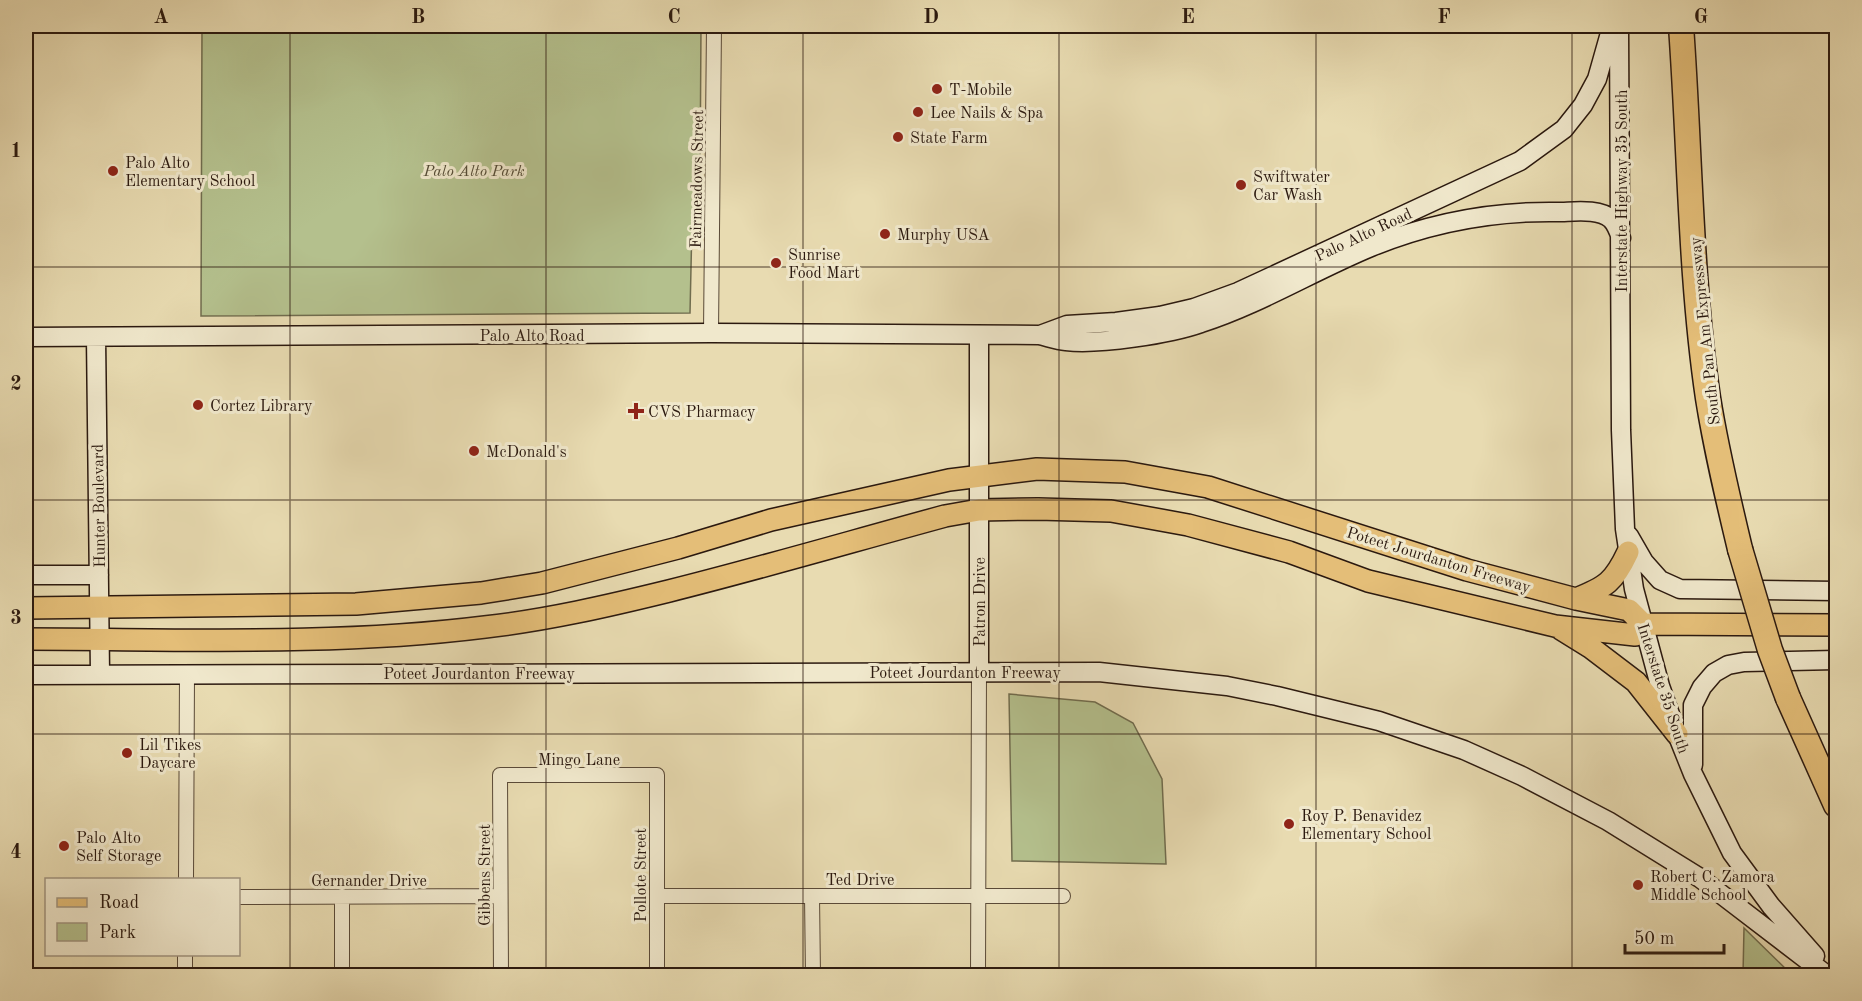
<svg xmlns="http://www.w3.org/2000/svg" width="1862" height="1001" viewBox="0 0 1862 1001" font-family="'Old Standard TT',serif">
<style>
.green{fill:#b4c08d;stroke:#706c4e;stroke-width:1.5}
.lines{fill:none;stroke-linecap:round;stroke-linejoin:round}
.street-casing{stroke:#5a4a38;stroke-width:16}
.secondary-casing{stroke:#2b190f;stroke-width:21}
.primary-casing{stroke:#2b190f;stroke-width:24}
.highway-casing{stroke:#2b190f;stroke-width:27}
.street{stroke:#f0e8cc;stroke-width:14}
.secondary{stroke:#f0e8cc;stroke-width:18}
.primary{stroke:#e4be78;stroke-width:21}
.highway{stroke:#e4be78;stroke-width:24}
.highway-bridge-casing{stroke:#2b190f;stroke-width:27;stroke-linecap:butt}
.highway-bridge{stroke:#e4be78;stroke-width:24}
.grid{fill:none;stroke:#2b190f;stroke-width:1.5;stroke-opacity:0.55}
.poi-dot{fill:#8f2418;stroke:#f0e8cc;stroke-width:2}
.labels{text-anchor:middle;stroke-width:6;stroke-linejoin:round;paint-order:stroke}
.poi-label{font-size:16px;fill:#2b190f;stroke:#f0e8cc;text-anchor:start}
.park-label{font-size:16px;font-style:italic;fill:#544b35;stroke:#f0e8cc}
.street-label{font-size:16px;fill:#2b190f;stroke:#f0e8cc}
.neatline{fill:none;stroke:#2b190f;stroke-width:2}
.grid-label{font-size:20px;text-anchor:middle;font-weight:bold;fill:#2b190f}
</style>
<rect width="100%" height="100%" fill="#e8dbb1"/>
<filter id="stains"><feTurbulence type="fractalNoise" baseFrequency=".00333" numOctaves="4"/><feColorMatrix values="0 0 0 0 .2 0 0 0 0 .09 0 0 0 0 .02 0 0 0 .5 -.17"/></filter>
<radialGradient id="worn" r=".72"><stop offset=".6" stop-color="#630" stop-opacity="0"/><stop offset="1" stop-color="#630" stop-opacity=".3"/></radialGradient>
<!-- green -->
<path class="green" d="M 202,26 L 701,26 L 700,180 L 692,223 L 690,313 L 201,316 Z
M 1009,694 L 1095,702 L 1133,723 L 1162,779 L 1166,864 L 1012,861 Z
M 1744,928 L 1792,975 L 1743,975 Z"/>
<g class="lines">
<defs>
<path id="street" d="M 711,333 L 714,26
M 186,880 L 187,674
M 342,896 L 342,976
M 657,896 L 1063,896
M 812,896 L 813,976
M 238,897 L 500,896
M 185,954 L 185,976
M 501,976 L 500,775 L 657,775 L 657,976
M 978,976 L 979,672"/>
<path id="secondary" d="M 1619,26 L 1621,430 L 1625,529 L 1634,589 L 1660,686 L 1677,734 L 1693,774 L 1732,853 L 1771,906 L 1815,956
M 1040,335 L 1067,325 L 1116,322 L 1160,316 L 1194,308 L 1238,292 L 1520,161 L 1564,129 L 1583,105 L 1597,79 L 1612,26
M 979,336 L 979,672
M 26,337 L 711,333 L 1039,335 C 1048,337 1057,340 1066,341 C 1098,345 1170,334 1201,323 C 1260,304 1313,271 1371,247 C 1430,223 1494,211 1557,212 C 1573,212 1599,208 1611,219 C 1616,224 1619,232 1621,238
M 96,337 L 100,674
M 1629,536 L 1644,562 L 1660,580 L 1680,589 L 1836,591
M 26,575 L 99,575
M 26,675 L 1099,672 L 1227,686 L 1277,696 L 1379,721 L 1464,750 L 1522,776 L 1608,821 L 1700,878 L 1828,976
M 1693,765 L 1693,705 L 1702,687 L 1714,673 L 1728,665 L 1744,662 L 1836,660"/>
<path id="primary" d="M 1576,599 C 1606,587 1614,582 1628,552
M 26,608 L 356,604 L 481,593 L 542,583 L 678,548 L 771,520 L 949,480 L 1037,469 L 1125,472 L 1208,487 L 1467,570 L 1576,599 L 1629,610 L 1643,624 L 1836,625
M 1561,629 L 1590,647 L 1636,682 L 1677,734
M 26,639 C 178,639 333,646 485,627 C 547,620 608,606 669,591 C 761,568 853,541 945,516 L 979,510 L 1038,509 L 1111,511 L 1188,525 L 1289,552 L 1368,581 L 1555,626 L 1635,635 L 1643,624"/>
<path id="highway" d="M 1681,26 C 1690,149 1690,276 1708,398 C 1716,449 1728,499 1740,549
M 1788,698 L 1836,805"/>
</defs>
<!-- street casing -->
<use href="#street" class="street-casing"/>
<!-- secondary casing -->
<use href="#secondary" class="secondary-casing"/>
<!-- primary casing -->
<use href="#primary" class="primary-casing"/>
<!-- highway casing -->
<use href="#highway" class="highway-casing"/>
<!-- street -->
<use href="#street" class="street"/>
<!-- secondary -->
<use href="#secondary" class="secondary"/>
<!-- primary -->
<use href="#primary" class="primary"/>
<!-- highway -->
<use href="#highway" class="highway"/>
<defs>
<path id="highway-bridge" d="M 1740,549 L 1770,650 L 1788,698"/>
</defs>
<!-- highway-bridge casing -->
<use href="#highway-bridge" class="highway-bridge-casing"/>
<!-- highway-bridge -->
<use href="#highway-bridge" class="highway-bridge"/>
</g>
<!-- grid -->
<path class="grid" d="M 290,26 L 290,976M 546,26 L 546,976M 803,26 L 803,976M 1059,26 L 1059,976M 1316,26 L 1316,976M 1572,26 L 1572,976M 26,267 L 1836,267M 26,500 L 1836,500M 26,734 L 1836,734"/>
<!-- markers -->
<g class="poi-dot">
<circle cx="937" cy="89" r="6"/>
<circle cx="918" cy="112" r="6"/>
<circle cx="898" cy="137" r="6"/>
<circle cx="113" cy="171" r="6"/>
<circle cx="1241" cy="185" r="6"/>
<circle cx="885" cy="234" r="6"/>
<circle cx="776" cy="263" r="6"/>
<circle cx="198" cy="405" r="6"/>
<path d="M633 402h6v6h6v6h-6v6h-6v-6h-6v-6h6z"/>
<circle cx="474" cy="451" r="6"/>
<circle cx="127" cy="753" r="6"/>
<circle cx="1289" cy="824" r="6"/>
<circle cx="64" cy="846" r="6"/>
<circle cx="1638" cy="885" r="6"/>
</g>
<g class="labels">
<!-- poi labels -->
<g class="poi-label">
<text x="949" y="95">T-Mobile</text>
<text x="930" y="118">Lee Nails &amp; Spa</text>
<text x="910" y="143">State Farm</text>
<text x="125" y="168">Palo Alto<tspan x="125" dy="18">Elementary School</tspan></text>
<text x="1253" y="182">Swiftwater<tspan x="1253" dy="18">Car Wash</tspan></text>
<text x="897" y="240">Murphy USA</text>
<text x="788" y="260">Sunrise<tspan x="788" dy="18">Food Mart</tspan></text>
<text x="210" y="411">Cortez Library</text>
<text x="648" y="417">CVS Pharmacy</text>
<text x="486" y="457">McDonald's</text>
<text x="139" y="750">Lil Tikes<tspan x="139" dy="18">Daycare</tspan></text>
<text x="1301" y="821">Roy P. Benavidez<tspan x="1301" dy="18">Elementary School</tspan></text>
<text x="76" y="843">Palo Alto<tspan x="76" dy="18">Self Storage</tspan></text>
<text x="1650" y="882">Robert C. Zamora<tspan x="1650" dy="18">Middle School</tspan></text>
</g>
<!-- park labels -->
<g class="park-label">
<text x="474" y="176">Palo Alto Park</text>
</g>
<!-- street labels -->
<g class="street-label">
<text transform="translate(696 179) rotate(-89)" y="6">Fairmeadows Street</text>
<text transform="translate(1621 191) rotate(-90)" y="6">Interstate Highway 35 South</text>
<text transform="translate(1363 234) rotate(-25)" y="6">Palo Alto Road</text>
<text transform="translate(1704 331) rotate(-96)" y="6">South Pan Am Expressway</text>
<text x="532" y="341">Palo Alto Road</text>
<text transform="translate(98 506) rotate(-91)" y="6">Hunter Boulevard</text>
<text transform="translate(1439 559) rotate(17)" y="6">Poteet Jourdanton Freeway</text>
<text transform="translate(979 602) rotate(-90)" y="6">Patron Drive</text>
<text x="965" y="678">Poteet Jourdanton Freeway</text>
<text x="479" y="679">Poteet Jourdanton Freeway</text>
<text transform="translate(1664 688) rotate(72)" y="6">Interstate 35 South</text>
<text x="579" y="765">Mingo Lane</text>
<text transform="translate(484 875) rotate(-90)" y="6">Gibbens Street</text>
<text transform="translate(640 875) rotate(-90)" y="6">Pollote Street</text>
<text x="860" y="885">Ted Drive</text>
<text x="369" y="886">Gernander Drive</text>
</g>
</g>
<!-- margin -->
<rect width="1862" height="1001" fill="none" stroke="#e8dbb1" stroke-width="66"/>
<!-- legend -->
<rect x="45" y="878" width="195" height="78" fill="#f0e8cc" stroke="#a19580" stroke-width="1.5"/>
<rect x="57" y="898" width="30" height="9" fill="#e4be78" stroke="#a19580" stroke-width="1.5"/>
<text x="99" y="908" font-size="18" fill="#2b190f">Road</text>
<rect x="57" y="923" width="30" height="18" fill="#b4c08d" stroke="#a19580" stroke-width="1.5"/>
<text x="99" y="938" font-size="18" fill="#2b190f">Park</text>
<!-- scale -->
<path d="M1625 944v9h99v-9" fill="none" stroke="#2b190f" stroke-width="3"/>
<text x="1634" y="944" font-size="18" fill="#2b190f" stroke="#f0e8cc" stroke-width="4.5" paint-order="stroke">50 m</text>
<rect x="33" y="33" width="1796" height="935" class="neatline"/>
<g class="grid-label">
<text x="161" y="23">A</text>
<text x="418" y="23">B</text>
<text x="674" y="23">C</text>
<text x="931" y="23">D</text>
<text x="1188" y="23">E</text>
<text x="1444" y="23">F</text>
<text x="1701" y="23">G</text>
<text x="16" y="157">1</text>
<text x="16" y="390">2</text>
<text x="16" y="624">3</text>
<text x="16" y="858">4</text>
</g>
<rect width="100%" height="100%" filter="url(#stains)"/>
<rect width="100%" height="100%" fill="url(#worn)"/>
</svg>
